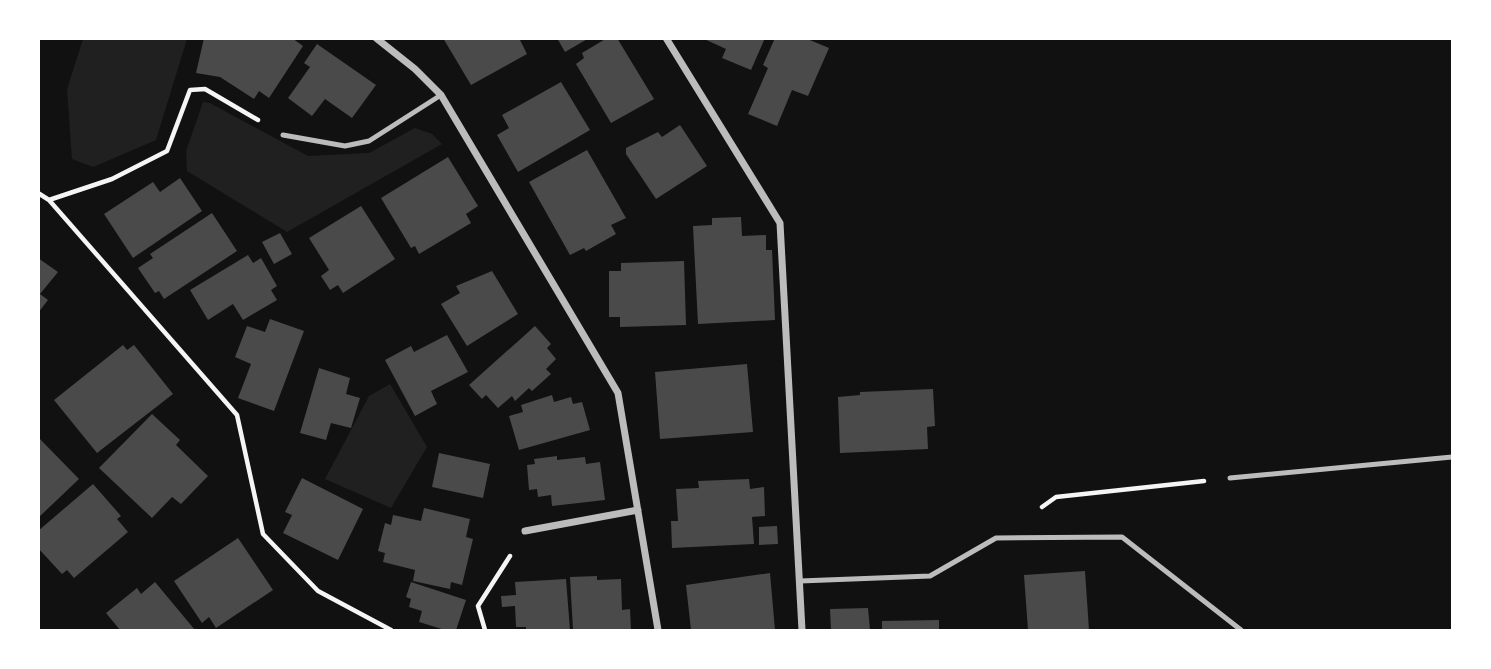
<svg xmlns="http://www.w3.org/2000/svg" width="1491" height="669" viewBox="0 0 1491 669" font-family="Figtree,sans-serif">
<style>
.green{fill:#202020}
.building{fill:#4a4a4a}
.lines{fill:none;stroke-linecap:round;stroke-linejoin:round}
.path{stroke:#f5f5f5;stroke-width:4.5}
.service{stroke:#bcbcbc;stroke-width:5}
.minor{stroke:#bcbcbc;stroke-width:7}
</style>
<rect width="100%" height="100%" fill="#111"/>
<!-- green -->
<path class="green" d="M 83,39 L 187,39 L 156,140 L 93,167 L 72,159 L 67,89 Z
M 203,102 L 210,103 L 308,156 L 369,153 L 415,128 L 432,134 L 442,144 L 287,232 L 187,171 L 186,151 Z
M 390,384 L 427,447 L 391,508 L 325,479 L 369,396 Z"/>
<!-- building -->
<path class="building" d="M 204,38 L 292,38 L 303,46 L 269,98 L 259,91 L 254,99 L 220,77 L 196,73 Z
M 443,38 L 519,38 L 527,54 L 471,85 Z
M 557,38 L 589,38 L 565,52 Z
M 607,38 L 617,38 L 654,99 L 611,123 L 576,64 L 584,58 L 582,53 Z
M 702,38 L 765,38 L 751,70 L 722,58 L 726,49 Z
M 775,38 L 805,38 L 829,48 L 808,96 L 792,90 L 777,126 L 748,114 L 768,68 L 763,65 Z
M 317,44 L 376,85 L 352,118 L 325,99 L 312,116 L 288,98 L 310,67 L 304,63 Z
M 561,82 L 590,130 L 518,172 L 497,135 L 509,128 L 502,115 Z
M 680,125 L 707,166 L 656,199 L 626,154 L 626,148 L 658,132 L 662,137 Z
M 587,150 L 626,218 L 611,225 L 616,234 L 586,251 L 584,248 L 570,255 L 529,182 Z
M 448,157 L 478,206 L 466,214 L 471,223 L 419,254 L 415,246 L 411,248 L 381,198 Z
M 180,178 L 202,211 L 133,258 L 104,214 L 153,182 L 160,192 Z
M 361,206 L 395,259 L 343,293 L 338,285 L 330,290 L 321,276 L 329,270 L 309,238 Z
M 212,213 L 237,251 L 164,299 L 159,291 L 155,293 L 138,268 L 153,258 L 150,254 Z
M 741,217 L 742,236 L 766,235 L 766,250 L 772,250 L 775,320 L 698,324 L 693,226 L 712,225 L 712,218 Z
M 280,233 L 292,254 L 274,264 L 262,242 Z
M 248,255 L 253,263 L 261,258 L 277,286 L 271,290 L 277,300 L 243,320 L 233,304 L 208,320 L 190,290 Z
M 38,258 L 58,272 L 40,294 L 48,300 L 38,313 Z
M 684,261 L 686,325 L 620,327 L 620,317 L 609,317 L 609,271 L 621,271 L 621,263 Z
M 492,271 L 518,314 L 467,346 L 441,304 L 460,293 L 456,286 Z
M 270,319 L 304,331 L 274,411 L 238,398 L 251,364 L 235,357 L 247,326 L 265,332 Z
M 535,326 L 551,344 L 547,348 L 556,359 L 546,369 L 551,374 L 532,391 L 529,388 L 515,401 L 512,396 L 498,408 L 486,395 L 482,399 L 469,385 Z
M 447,335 L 468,372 L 431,391 L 437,404 L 415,416 L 385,360 L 411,346 L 414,352 Z
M 123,345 L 127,350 L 134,345 L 173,394 L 97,453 L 54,400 Z
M 747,364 L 753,432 L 660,439 L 655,372 Z
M 319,368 L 350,378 L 346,394 L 360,398 L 351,428 L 331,423 L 326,440 L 300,433 Z
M 933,389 L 935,426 L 927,427 L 928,449 L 840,453 L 838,397 L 860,395 L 860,392 Z
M 552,395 L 554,402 L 571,397 L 573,404 L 582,402 L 590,430 L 519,450 L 509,416 L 523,412 L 521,405 Z
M 152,414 L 180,440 L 176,445 L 208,476 L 181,504 L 172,497 L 152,518 L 99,468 Z
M 38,437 L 79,479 L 38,518 Z
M 439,453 L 490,464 L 483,498 L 432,487 Z
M 557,456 L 557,460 L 585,457 L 586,464 L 600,462 L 605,500 L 552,506 L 551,495 L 538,497 L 537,489 L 529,490 L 527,465 L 535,464 L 534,459 Z
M 302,478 L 363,509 L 338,560 L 283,533 L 292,515 L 285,512 Z
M 749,479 L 750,489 L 764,487 L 765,516 L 752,517 L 754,544 L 672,548 L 671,521 L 678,521 L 676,489 L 699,488 L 698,481 Z
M 93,484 L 121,516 L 117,519 L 128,532 L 74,578 L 67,570 L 62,574 L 38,548 L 38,531 Z
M 424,508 L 470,519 L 466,537 L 473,539 L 462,585 L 451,582 L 450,589 L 413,581 L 415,570 L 383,562 L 385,553 L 378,551 L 385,523 L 391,525 L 393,515 L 421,521 Z
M 777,526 L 778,544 L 759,545 L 759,527 Z
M 238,538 L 273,590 L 216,628 L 209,617 L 202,623 L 174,581 Z
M 1085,571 L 1089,630 L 1028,630 L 1024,575 Z
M 770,573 L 775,630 L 691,630 L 686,585 Z
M 597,576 L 597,580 L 621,579 L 622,610 L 630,609 L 631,630 L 573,630 L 570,577 Z
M 566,579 L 570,630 L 526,630 L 526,627 L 516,627 L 515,606 L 502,607 L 501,596 L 516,595 L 515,582 Z
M 155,582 L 195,630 L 120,630 L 106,613 L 137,588 L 141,594 Z
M 411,582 L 466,600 L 456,630 L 445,630 L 419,622 L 422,611 L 409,607 L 411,599 L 406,597 Z
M 868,608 L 870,630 L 831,630 L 830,609 Z
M 939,620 L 939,630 L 882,630 L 882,621 Z"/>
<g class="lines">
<!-- path -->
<path class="path" d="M 258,120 L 205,89 L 190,90 L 167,151 L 112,179 L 49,200 L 237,415 L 263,534 L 318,591 L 391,630
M 38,193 L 49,200
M 1042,507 L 1056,497 L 1204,481
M 485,630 L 478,606 L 510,556"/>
<!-- service -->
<path class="service" d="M 283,135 L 345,146 L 369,141 L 441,95
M 1230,478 L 1452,457
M 800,581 L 930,576 L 996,538 L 1122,537 L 1241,630"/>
<!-- minor -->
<path class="minor" d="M 376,38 L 415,69 L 441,95 L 618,393 L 658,630
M 666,38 L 780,223 L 802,630
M 525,531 L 638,510"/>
</g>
<!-- border -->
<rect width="1491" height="669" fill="none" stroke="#ffffff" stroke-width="80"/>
</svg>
